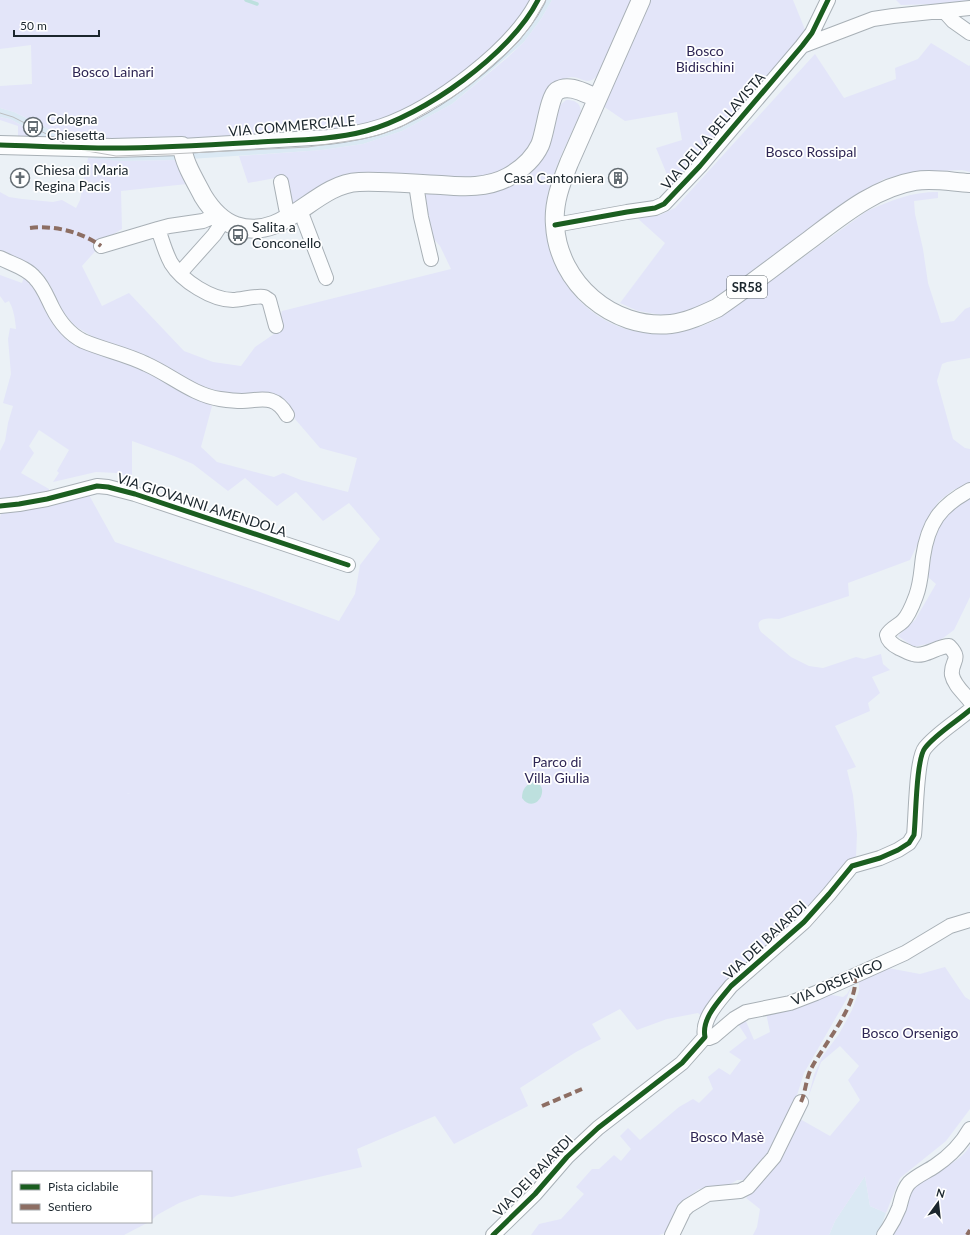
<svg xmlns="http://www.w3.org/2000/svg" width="970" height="1235" viewBox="0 0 970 1235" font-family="Lato,sans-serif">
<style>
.built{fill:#dbe9f4}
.green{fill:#e3e5f9}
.water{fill:#bde0de}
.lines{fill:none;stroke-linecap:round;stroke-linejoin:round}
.stream{stroke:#bde0de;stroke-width:3.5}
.minor-casing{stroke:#a8b0b6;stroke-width:16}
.major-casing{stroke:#a8b0b6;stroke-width:20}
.minor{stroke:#fcfdfe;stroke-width:14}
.major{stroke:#fcfdfe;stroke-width:18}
.tram{stroke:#bcbec0;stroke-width:1}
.quiet{stroke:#8d6e63;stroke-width:4;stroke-dasharray:8 4;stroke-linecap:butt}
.cycleway-casing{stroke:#fff;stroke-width:8}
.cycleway{stroke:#1b5e20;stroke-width:5}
.labels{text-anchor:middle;stroke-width:3.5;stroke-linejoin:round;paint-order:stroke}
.shield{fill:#fff;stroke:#5f676c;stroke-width:1}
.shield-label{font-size:13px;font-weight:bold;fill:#1b262d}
.park-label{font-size:14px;fill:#2e2654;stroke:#fff}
.poi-label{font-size:14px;fill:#1b262d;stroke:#fff;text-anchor:start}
.street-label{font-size:14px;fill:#1b262d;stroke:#fff}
</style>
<rect width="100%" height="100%" fill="#ebf1f6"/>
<!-- built -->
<path class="built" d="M 541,0 L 552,0 L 541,19 L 524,42 L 452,104 L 402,131 L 363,144 L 322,150 L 190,159 L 189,150 Z
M 0,108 L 14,112 L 67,138 L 54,143 L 10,119 L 0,117 Z
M 176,150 L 178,160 L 120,161 L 100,160 L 79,155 Z
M 865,1176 L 870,1206 L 886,1213 L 879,1232 L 877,1235 L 829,1235 L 835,1221 Z"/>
<!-- green -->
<path class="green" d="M 0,0 L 532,0 L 499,43 L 460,74 L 424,99 L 391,116 L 348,130 L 188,141 L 67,138 L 14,112 L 0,108 L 0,86 L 32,84 L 31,45 L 0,49 Z
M 552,0 L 631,0 L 598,75 C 587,87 583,77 571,77 C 564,78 559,81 553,84 L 530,148 L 518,162 L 492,176 L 477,178 L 373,175 L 293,206 L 286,176 L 248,183 L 239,156 L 322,150 L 363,144 L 402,131 L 452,104 L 507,58 L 524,42 L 541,19 Z
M 648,0 L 793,0 L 806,32 L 673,189 L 656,148 L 682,140 L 677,112 L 625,121 L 603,106 Z
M 896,0 L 970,0 L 970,1 L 967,3 L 901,5 Z
M 931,43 L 969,66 L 970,65 L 970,172 L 962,170 L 919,172 L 884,179 L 860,194 L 733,290 L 696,310 L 668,316 L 638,311 L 620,303 L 665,243 L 635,216 L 660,215 L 675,208 L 815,54 L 844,98 L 896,79 L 895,68 L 918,59 Z
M 566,100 C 574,100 580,102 581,111 C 567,145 546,180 545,217 C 545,233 549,249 555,264 C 584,330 655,351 718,319 L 867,211 C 892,200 911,192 938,192 L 938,198 L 914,201 L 915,214 L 923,249 L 928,283 L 941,323 L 954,321 L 965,309 L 970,307 L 970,358 L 947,362 L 942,364 L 937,381 L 953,439 L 965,448 L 970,449 L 970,483 L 953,490 L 938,502 L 910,560 L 848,583 L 849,596 L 779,619 C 769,618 752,617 761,632 L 791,657 L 809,666 L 823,668 L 856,657 L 864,659 L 881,654 L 883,664 L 890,670 L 872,677 L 880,693 L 868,703 L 870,711 L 835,726 L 856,767 L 847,770 L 853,795 L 857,834 L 856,857 L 850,860 L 812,907 L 705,1019 L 698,1013 L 667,1019 L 637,1030 L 620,1009 L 592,1024 L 601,1039 L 576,1052 L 520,1088 L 528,1106 L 454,1144 L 435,1116 L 357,1149 L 362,1167 L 232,1197 L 201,1195 L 179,1203 L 157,1215 L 151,1221 L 151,1172 L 13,1172 L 13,1222 L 149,1222 L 124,1235 L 0,1235 L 0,753 L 130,794 L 0,753 L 0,517 L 2,511 L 89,495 L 115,542 L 249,588 L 339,621 L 355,594 L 360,565 L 380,539 L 349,503 L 323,521 L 296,492 L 277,506 L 245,478 L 228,491 L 193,464 L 174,456 L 132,441 L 132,477 L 117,473 L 96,472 L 53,482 L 59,473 L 57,471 L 69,450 L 39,430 L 29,446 L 34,453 L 21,473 L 49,489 L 49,493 L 0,502 L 0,451 L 5,441 L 8,423 L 13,406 L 3,403 L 11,374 L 8,339 L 10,328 L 16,329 C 15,319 14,310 9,301 L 5,303 L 0,296 L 0,275 L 22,283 L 26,272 L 55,318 L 136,363 L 182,391 L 212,406 L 201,447 L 217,462 L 274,477 L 283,473 L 301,480 L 348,492 L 357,458 L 320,448 L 276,397 L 259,394 L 223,393 L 197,384 L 133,351 L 93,337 L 75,326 L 62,311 L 51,287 L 41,272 L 24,261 L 0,251 L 0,192 L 9,197 L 22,199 L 53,202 L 62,200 L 76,208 L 80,200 L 88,158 L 120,161 L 178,160 L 187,184 L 121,191 L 122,229 L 107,238 L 82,266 L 102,306 L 129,293 L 184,351 L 213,362 L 241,366 L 255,347 L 277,332 L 282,311 L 451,269 L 440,246 L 431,236 L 423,192 L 453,195 L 474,195 L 515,183 L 523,178 L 532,171 L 546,153 L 553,136 L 559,106 Z
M 0,117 L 10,119 L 54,143 L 18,141 L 18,126 L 0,120 Z
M 970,498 L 970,597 L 954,630 L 939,641 L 914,647 L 898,636 L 915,620 L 936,584 L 928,577 L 933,545 L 943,516 L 961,503 Z
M 945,967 L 965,997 L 970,1000 L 970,1109 L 946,1141 L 900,1178 L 886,1213 L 870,1206 L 865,1176 L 835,1221 L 829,1235 L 753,1235 L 757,1227 L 760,1209 L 746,1198 L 756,1189 L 779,1160 L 800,1119 L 830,1136 L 860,1100 L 848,1080 L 859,1066 L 840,1046 L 821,1062 L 808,1098 L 814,1075 L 822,1057 L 839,1034 L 852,1010 L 859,991 L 859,977 L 888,968 L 920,974 Z
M 852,985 L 846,1000 L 804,1073 L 793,1108 L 780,1135 L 760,1167 L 746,1180 L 737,1180 L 729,1185 L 699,1189 L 677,1205 L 668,1232 L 659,1235 L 531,1235 L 539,1224 L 561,1219 L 584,1194 L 576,1187 L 592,1169 L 599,1169 L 614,1155 L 621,1161 L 631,1149 L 620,1136 L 628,1128 L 640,1140 L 679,1107 L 693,1099 L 699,1103 L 713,1089 L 708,1077 L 719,1068 L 730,1075 L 741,1060 L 729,1052 L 747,1038 L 738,1024 L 745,1019 L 754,1040 L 770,1032 L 766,1013 L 827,994 L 843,997 L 847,994 Z
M 970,1146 L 970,1235 L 892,1235 C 898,1222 906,1197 915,1187 C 930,1170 957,1167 970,1146 Z"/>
<!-- water -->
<path class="water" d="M 535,782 C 552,787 535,816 522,798 C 522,789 526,784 535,782 Z"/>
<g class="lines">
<!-- stream -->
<path class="stream" d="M 246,0 L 257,4"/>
<defs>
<path id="minor" d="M 944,11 L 953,21 L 970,33
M 802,46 L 873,19 L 893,16 L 970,8
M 182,146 L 328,137 C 346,135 364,132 382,126 C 434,108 513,50 538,0
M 281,182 L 286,208 L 289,217
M 416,184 L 421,217 L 431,259
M 300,210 L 326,278
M 555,225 L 627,212 L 655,208 L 664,204 L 700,166 L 802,46 L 812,33 L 828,0
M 158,229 C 162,240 165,252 171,263 C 182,281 212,300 233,300 C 240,300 259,295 264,297 C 266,298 267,299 269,300 L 276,326
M 101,246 L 158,229 L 169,226 L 203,221 L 217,215
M 0,258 C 12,264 27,268 35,278 C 43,286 47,297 52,307 C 59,321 69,334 83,341 C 104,350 126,354 146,364 C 171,375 193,395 220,399 C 227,400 235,401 242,401 C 262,400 275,394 287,415
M 180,273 L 214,235 L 224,220
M 970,490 C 940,506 928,523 923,557 C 921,571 921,583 916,596 C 913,604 909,615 903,621 C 898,626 891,628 887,635 C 888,641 893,645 899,648 C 904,650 909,653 913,654 C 925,658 937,646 949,646 C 963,660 950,661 952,675 C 954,685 964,693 970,701
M 0,506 L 19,504 L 47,499 L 97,486 L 108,487 L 135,494 L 348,565
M 705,1037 L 709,1038 L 714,1036 L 734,1019 L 746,1012 L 790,1003 L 816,993 L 905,953 L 950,926 L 970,920
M 493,1235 L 535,1194 L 567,1157 L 583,1142 L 598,1128 L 682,1063 L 705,1037 C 701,1018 720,1000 731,986 L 804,922 L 829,894 L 852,866 L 880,858 L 898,850 L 909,843 L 914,835 C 916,818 916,759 925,748 C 936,734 956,722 970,710
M 672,1235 L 684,1210 L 688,1206 L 708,1194 L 740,1191 L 748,1187 L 774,1157 L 801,1102
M 884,1235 C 890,1227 895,1218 899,1208 C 902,1199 902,1191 909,1183 C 916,1176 926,1172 935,1166 C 950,1156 961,1145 970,1129"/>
<path id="major" d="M 641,0 L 569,163 C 561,183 553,203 555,225 C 558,283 613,330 671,324 C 687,322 702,315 717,308 C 748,287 777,264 808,241 C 840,217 874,188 915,181 C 933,178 952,182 970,183
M 0,145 L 112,148 L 182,146 C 184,164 195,180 203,196 C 211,209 221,221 236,226 C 286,242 313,184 359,182 C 386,181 414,184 441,185 C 464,187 488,188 508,177 C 522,169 533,160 540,145 C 545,134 549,97 557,91 C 569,83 586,94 597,98"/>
</defs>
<!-- minor casing -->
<use href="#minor" class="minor-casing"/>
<!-- major casing -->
<use href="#major" class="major-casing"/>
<!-- minor -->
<use href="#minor" class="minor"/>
<!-- major -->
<use href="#major" class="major"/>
<!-- tram -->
<path class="tram" d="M 0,113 L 13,117 L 72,147 L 87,151 L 116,156 L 170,154 L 308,147 L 362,139 L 379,135 L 401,127 L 451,98 L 470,85 L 512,48 L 519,41 L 532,24 L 546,0"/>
<!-- quiet -->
<path class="quiet" d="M 30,228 C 54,225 82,232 101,246
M 801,1102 C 806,1091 806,1077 812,1067 C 823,1046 862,999 854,975
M 542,1106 L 582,1089
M 967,1235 L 970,1230"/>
<defs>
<path id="cycleway" d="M 0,145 C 37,146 75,148 112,148 C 161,148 211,145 260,142 C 295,140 332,140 366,131 C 423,116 511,54 538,0
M 555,225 L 627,212 L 655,208 L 664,204 L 700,166 L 802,46 L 812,33 L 828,0
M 0,506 L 19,504 L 47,499 L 97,486 L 108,487 L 135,494 L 348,565
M 493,1235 L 535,1194 L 567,1157 L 583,1142 L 598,1128 L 682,1063 L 705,1037 C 701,1018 720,1000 731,986 L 804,922 L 829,894 L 852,866 L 880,858 L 898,850 L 909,843 L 914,835 C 916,818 916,759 925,748 C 936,734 956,722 970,710"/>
</defs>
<!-- cycleway casing -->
<use href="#cycleway" class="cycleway-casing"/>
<!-- cycleway -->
<use href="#cycleway" class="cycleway"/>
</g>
<!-- icons -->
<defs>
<symbol id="bus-ring" viewBox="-11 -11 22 22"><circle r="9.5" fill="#fff" stroke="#646d73" stroke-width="1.5"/><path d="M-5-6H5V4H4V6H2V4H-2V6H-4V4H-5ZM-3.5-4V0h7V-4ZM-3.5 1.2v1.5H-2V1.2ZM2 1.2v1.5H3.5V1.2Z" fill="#646d73"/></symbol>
<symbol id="church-ring" viewBox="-11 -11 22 22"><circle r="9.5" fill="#fff" stroke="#646d73" stroke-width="1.5"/><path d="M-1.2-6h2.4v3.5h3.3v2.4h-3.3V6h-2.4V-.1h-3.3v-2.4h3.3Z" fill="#646d73"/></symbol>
<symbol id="building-ring" viewBox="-11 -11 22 22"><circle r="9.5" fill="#fff" stroke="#646d73" stroke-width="1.5"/><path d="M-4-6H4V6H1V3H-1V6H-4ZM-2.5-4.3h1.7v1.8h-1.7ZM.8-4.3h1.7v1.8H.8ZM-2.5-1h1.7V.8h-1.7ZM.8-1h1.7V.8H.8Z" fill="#646d73"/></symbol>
</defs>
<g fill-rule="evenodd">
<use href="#bus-ring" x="22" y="116" width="22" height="22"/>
<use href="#church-ring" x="9" y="167" width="22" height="22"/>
<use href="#building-ring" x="607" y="167" width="22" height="22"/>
<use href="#bus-ring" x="227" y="224" width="22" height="22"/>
</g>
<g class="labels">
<!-- shield labels -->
<rect class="shield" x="727" y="276" width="40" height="22" rx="3"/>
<g class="shield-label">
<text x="747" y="292">SR58</text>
</g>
<!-- park labels -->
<g class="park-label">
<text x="705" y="56">Bosco<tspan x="705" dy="16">Bidischini</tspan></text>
<text x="113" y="77">Bosco Lainari</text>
<text x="811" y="157">Bosco Rossipal</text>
<text x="557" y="767">Parco di<tspan x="557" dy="16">Villa Giulia</tspan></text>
<text x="910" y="1038">Bosco Orsenigo</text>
<text x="727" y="1142">Bosco Masè</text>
</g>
<!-- poi labels -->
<g class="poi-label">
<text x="47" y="124">Cologna<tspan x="47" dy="16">Chiesetta</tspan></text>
<text x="34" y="175">Chiesa di Maria<tspan x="34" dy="16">Regina Pacis</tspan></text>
<text x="604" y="183" text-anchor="end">Casa Cantoniera</text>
<text x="252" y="232">Salita a<tspan x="252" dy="16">Conconello</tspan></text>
</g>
<!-- street labels -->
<g class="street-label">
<text transform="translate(292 126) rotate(-5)" y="5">VIA COMMERCIALE</text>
<text transform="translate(713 131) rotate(-49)" y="5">VIA DELLA BELLAVISTA</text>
<text transform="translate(202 505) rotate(18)" y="5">VIA GIOVANNI AMENDOLA</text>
<text transform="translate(765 940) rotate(-43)" y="5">VIA DEI BAIARDI</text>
<text transform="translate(837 982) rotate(-23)" y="5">VIA ORSENIGO</text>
<text transform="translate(533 1176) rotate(-46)" y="5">VIA DEI BAIARDI</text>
</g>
</g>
<!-- legend -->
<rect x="12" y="1171" width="140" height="52" fill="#ffffff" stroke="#a4a8ab"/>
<rect x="20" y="1184" width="20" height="6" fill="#1b5e20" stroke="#a4a8ab"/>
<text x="48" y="1191" font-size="12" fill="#1b262d">Pista ciclabile</text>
<rect x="20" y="1204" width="20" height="6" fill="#8d6e63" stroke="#a4a8ab"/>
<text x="48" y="1211" font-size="12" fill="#1b262d">Sentiero</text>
<!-- north arrow -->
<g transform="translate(938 1203) rotate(15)" stroke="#ffffff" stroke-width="3" paint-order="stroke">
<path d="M0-3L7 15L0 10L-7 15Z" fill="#1b262d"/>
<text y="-6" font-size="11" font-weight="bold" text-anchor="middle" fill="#1b262d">N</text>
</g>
<!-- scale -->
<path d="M14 30v6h85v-6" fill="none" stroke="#1b262d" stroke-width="2"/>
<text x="20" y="30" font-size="12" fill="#1b262d" stroke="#ffffff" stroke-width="3" paint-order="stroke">50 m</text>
</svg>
